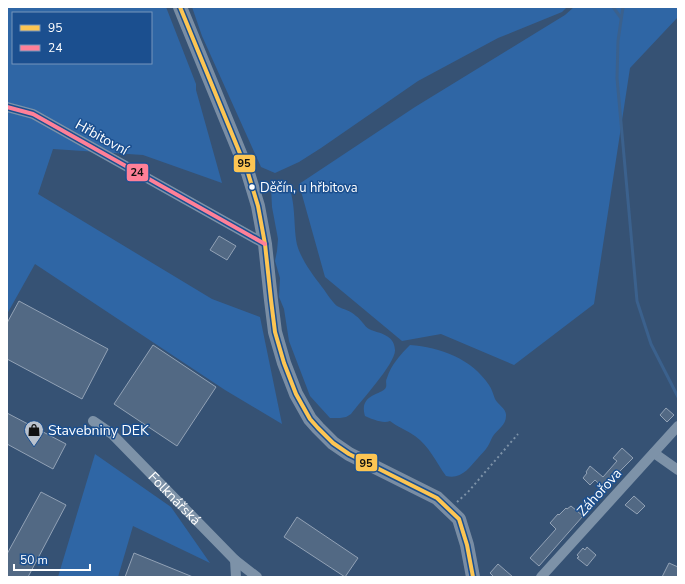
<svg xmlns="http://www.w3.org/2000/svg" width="685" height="584" viewBox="0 0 685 584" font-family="'Nunito Sans',sans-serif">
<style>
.green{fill:#2f66a5;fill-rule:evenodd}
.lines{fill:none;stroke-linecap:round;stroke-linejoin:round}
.stream{stroke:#3b618d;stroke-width:3}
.building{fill:#526984;stroke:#92a2b6}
.path{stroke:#7d92a8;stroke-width:2;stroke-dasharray:2 3;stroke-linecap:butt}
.street{stroke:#7d92a8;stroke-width:10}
.secondary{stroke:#798da4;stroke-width:14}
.bus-1-casing{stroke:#1b4f8f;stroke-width:7}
.bus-2-casing{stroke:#1b4f8f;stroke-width:7}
.bus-1{stroke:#fcc553;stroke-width:4}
.bus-2{stroke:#ff8098;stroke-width:4}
.bus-dot{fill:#fff;stroke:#1b4f8f;stroke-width:1.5}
.labels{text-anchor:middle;stroke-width:3;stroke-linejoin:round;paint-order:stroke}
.bus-label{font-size:13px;fill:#fff;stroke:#1b4f8f;text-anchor:start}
.street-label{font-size:14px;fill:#fff;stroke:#1b4f8f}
.poi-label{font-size:14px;fill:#fff;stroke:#1b4f8f;text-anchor:start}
.line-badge{stroke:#1b4f8f;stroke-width:1.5}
.pale-badge-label{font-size:11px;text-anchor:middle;font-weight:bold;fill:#111}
</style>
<rect width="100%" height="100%" fill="#365274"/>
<!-- green -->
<path class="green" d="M 7,7 L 166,7 L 196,84 L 196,90 L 222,183 L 143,155 L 53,149 L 38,194 L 212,299 L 260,317 L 282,424 L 225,390 L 35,264 L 7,314 ZM 13,13 L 151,13 L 151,63 L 13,63 Z
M 192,7 L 567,7 L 562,12 L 498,38 L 418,81 L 321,148 L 299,162 L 275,173 L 261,167 L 202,36 Z
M 574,7 L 678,7 L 678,17 L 630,68 L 594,304 L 514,365 L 441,334 L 402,341 L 325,277 L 299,184 L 415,107 L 565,15 Z
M 284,180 C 298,195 292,229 298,248 C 303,262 313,275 322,287 C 326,292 332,302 337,306 C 344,310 350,310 356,316 C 361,319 364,326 369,329 C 380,334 394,334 395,350 C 396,363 360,402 351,414 L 346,417 L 340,418 L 330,418 L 310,396 L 289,341 L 284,309 L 279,297 L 280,278 L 275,261 L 277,251 L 278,239 L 272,207 L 271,187 Z
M 410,345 C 440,347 472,359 489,385 C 492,389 493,394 495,399 C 498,405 507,409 506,416 C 506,425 498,429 493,436 C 491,439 490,443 488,446 C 485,451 481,454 478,458 C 469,468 461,480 446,476 C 436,462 429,446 415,436 C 407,430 397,427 390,421 C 383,424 372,419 365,416 C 358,393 384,395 386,387 C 387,384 385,381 387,378 C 391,365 400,355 410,345 Z
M 95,454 L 171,507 L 210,563 L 133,526 L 118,577 L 58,577 Z"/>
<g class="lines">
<!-- stream -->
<path class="stream" d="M 613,7 L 621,18
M 623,7 L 618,41 L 617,78 L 637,301 L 651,344 L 678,397"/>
</g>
<!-- building -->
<path class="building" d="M 219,236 L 236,246 L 227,260 L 210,250 Z
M 19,301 L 108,349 L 82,399 L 7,359 L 7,323 Z
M 153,345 L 216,387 L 177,446 L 114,404 Z
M 666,408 L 674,415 L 667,422 L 660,415 Z
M 7,413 L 66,444 L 53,469 L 7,444 Z
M 622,448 L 633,458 L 613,478 L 615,480 L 606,490 L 595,480 L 590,485 L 583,478 L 587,473 L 586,472 L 590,466 L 603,477 L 617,461 L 613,458 Z
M 41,492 L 66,505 L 28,577 L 7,577 L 7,554 Z
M 634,496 L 645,506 L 637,514 L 625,505 Z
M 571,506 L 583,516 L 539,566 L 530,558 L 556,529 L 550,523 L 558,514 L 559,515 L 566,508 L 567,509 Z
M 297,517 L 358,558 L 345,577 L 284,537 Z
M 587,547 L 596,555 L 587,566 L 577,558 L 579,557 L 577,555 L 583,548 L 585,550 Z
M 134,553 L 193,577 L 125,577 Z
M 669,563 L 678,567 L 678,577 L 662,577 Z
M 498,564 L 513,577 L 494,577 L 490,573 Z"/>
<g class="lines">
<!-- path -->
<path class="path" d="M 457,502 L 468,492 L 518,434"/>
<!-- street -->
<g class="street">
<path d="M 7,107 L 33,114 L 265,244"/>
<path id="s1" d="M 93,421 L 112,434 L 235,560 L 257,577"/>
<path d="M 654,453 L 678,470"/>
<path d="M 235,560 L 236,577"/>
<path d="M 541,577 L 678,426"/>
</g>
<!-- secondary -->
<path class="secondary" d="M 180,7 L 248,173 L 258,206 L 265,244 L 271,300 L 275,332 L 284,363 L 296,394 L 310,419 L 318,428 L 333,443 L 349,454 L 437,498 L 459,519 L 467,545 L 473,577"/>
<defs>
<path id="bus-1" d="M 180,7 L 248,173 L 258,206 L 265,244 L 271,300 L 275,332 L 284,363 L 296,394 L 310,419 L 318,428 L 333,443 L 349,454 L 437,498 L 459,519 L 467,545 L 473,577"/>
<path id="bus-2" d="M 7,107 L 33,114 L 265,244"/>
</defs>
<!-- bus-1 casing -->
<use href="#bus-1" class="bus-1-casing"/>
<!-- bus-2 casing -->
<use href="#bus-2" class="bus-2-casing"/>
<!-- bus-1 -->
<use href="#bus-1" class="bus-1"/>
<!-- bus-2 -->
<use href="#bus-2" class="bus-2"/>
</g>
<!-- icons -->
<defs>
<symbol id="shop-pin" viewBox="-11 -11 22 30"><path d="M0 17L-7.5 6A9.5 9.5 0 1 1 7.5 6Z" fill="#b9c2ce" stroke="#1b4f8f"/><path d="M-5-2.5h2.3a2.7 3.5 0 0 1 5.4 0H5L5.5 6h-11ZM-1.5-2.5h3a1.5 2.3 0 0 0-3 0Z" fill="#111"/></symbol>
</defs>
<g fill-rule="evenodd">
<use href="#shop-pin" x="23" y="419" width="22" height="30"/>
</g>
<!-- markers -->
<circle class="bus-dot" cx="252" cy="187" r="3.5"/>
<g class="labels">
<!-- bus labels -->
<g class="bus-label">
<text x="260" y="192">Děčín, u hřbitova</text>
</g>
<!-- street labels -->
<g class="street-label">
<text transform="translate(102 137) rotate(29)" y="5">Hřbitovní</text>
<text transform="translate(599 492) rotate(-48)" y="5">Záhořova</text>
<text dy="5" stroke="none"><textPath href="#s1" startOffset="113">Folknářská</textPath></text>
</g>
<!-- poi labels -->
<g class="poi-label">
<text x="48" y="435">Stavebniny DEK</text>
</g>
</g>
<g class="line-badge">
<rect x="233" y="154" width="23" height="19" rx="4" fill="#fcc553"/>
<rect x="126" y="163" width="23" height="19" rx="4" fill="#ff8098"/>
<rect x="355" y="453" width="23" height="19" rx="4" fill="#fcc553"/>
</g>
<g class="pale-badge-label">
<text x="244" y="167">95</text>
<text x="137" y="176">24</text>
<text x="366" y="467">95</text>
</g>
<!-- border -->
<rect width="685" height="584" fill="none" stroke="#ffffff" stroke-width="16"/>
<!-- legend -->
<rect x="12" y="12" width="140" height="52" fill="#1b4f8f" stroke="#7695bc"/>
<rect x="20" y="25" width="20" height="6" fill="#fcc553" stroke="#7695bc"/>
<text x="48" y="32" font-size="12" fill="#ffffff">95</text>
<rect x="20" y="45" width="20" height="6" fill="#ff8098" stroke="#7695bc"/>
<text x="48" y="52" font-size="12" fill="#ffffff">24</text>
<!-- scale -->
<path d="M14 564v6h76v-6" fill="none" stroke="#ffffff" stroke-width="2"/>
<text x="20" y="564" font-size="12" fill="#ffffff" stroke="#1b4f8f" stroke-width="3" paint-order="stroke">50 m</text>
</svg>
